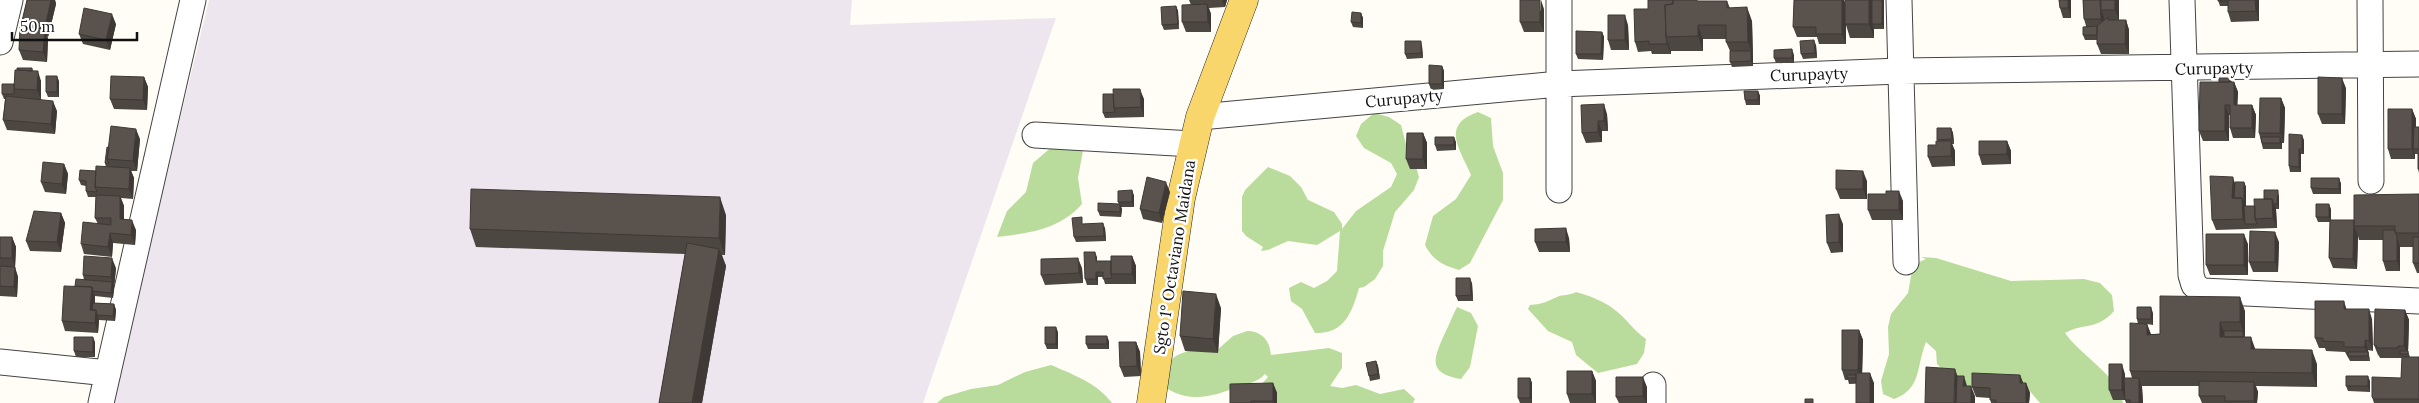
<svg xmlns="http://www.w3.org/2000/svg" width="2419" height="403" viewBox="0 0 2419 403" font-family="Lora,serif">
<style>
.industrial{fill:#eee6ef}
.forest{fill:#b9dc9c}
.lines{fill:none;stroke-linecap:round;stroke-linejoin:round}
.minor-casing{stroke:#444;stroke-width:27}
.major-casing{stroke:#222;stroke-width:29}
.minor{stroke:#fff;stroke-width:25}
.major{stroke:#f9d66b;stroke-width:28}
.wall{fill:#4d4742}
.shaded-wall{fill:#3f3936}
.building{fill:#5a524d;stroke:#3f3936}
.labels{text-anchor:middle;stroke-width:5;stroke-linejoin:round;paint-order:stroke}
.street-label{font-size:16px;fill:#111;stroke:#fff}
</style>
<rect width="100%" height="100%" fill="#fffdf5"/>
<!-- industrial -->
<path class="industrial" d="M 209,0 L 852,0 L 850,25 L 1056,18 L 923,403 L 111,403 Z"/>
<!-- forest -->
<path class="forest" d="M 1478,112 L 1491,118 L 1493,146 L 1503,173 L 1503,200 L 1470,263 L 1459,270 C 1442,265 1433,260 1425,245 L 1433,216 L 1456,199 L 1471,175 C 1460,149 1440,125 1478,112 Z
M 1374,113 L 1389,117 L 1401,125 L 1408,152 L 1415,163 L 1419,177 L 1414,190 L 1395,212 L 1383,251 L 1383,266 L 1375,279 L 1364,287 L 1359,288 C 1352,313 1344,334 1315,333 L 1302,309 L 1291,301 L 1289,288 L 1301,282 L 1314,288 L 1327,281 L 1337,271 L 1340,231 L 1317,245 L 1288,241 L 1268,250 L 1261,251 L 1263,247 L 1246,236 L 1242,231 L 1242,197 L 1245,190 L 1268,167 L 1290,176 L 1301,187 L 1308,200 L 1334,212 L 1342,224 L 1342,229 L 1356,211 L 1391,187 L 1397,174 L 1391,163 L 1364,148 L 1356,136 L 1361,124 Z
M 1054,145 L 1083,150 L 1078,178 L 1082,204 C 1059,230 1029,233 997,237 L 1007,211 L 1026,192 L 1033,163 Z
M 1921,257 L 1936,258 L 2011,281 L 2084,279 L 2100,283 L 2112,295 L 2114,311 C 2096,331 2085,322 2065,333 C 2080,355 2119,376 2123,403 L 2040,403 L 2028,389 L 1967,386 L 1947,374 L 1937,364 L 1936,351 L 1926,342 C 1916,366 1922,389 1894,399 L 1883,394 L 1881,381 L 1889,354 L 1888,327 L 1891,314 L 1908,293 L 1913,265 L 1926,259 Z
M 1576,292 C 1590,296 1604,301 1615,310 C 1627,319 1634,331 1646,339 L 1644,353 L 1637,364 L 1598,373 L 1576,355 L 1572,342 L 1548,331 L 1528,309 L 1530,305 C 1544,304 1545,302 1557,297 C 1563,294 1569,296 1576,292 Z
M 1457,307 L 1471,313 L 1478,326 L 1470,367 L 1461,379 C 1428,373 1433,360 1444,335 C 1449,326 1452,316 1457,307 Z
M 1247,331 C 1262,331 1270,341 1271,355 L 1329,348 L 1342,353 L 1342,368 L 1330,386 L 1342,388 L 1356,385 L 1380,394 L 1404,389 L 1415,399 L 1413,403 L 1260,403 L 1261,385 L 1268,377 L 1265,374 C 1257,383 1248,383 1237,387 C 1211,397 1191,403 1166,388 L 1167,363 C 1184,348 1194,350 1216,351 L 1233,336 Z
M 1051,365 C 1074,375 1097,383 1112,403 L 937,403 L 944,397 L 971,389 L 998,385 L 1025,372 Z"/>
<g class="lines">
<defs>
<path id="minor" d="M 1559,0 L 1559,190
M 1899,0 L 1906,262
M 2182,0 L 2191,275 L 2194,285 L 2202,291 L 2419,301
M 2370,0 L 2371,181
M 0,42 L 10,0
M 1200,117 L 1559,84 L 1900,71 L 2419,64
M 1035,135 L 1193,144
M 0,362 L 108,373
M 1653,385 L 1653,403
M 101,403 L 193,0"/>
<path id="major" d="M 1151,403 L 1181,198 L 1200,117 L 1244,0"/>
</defs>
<!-- minor casing -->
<use href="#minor" class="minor-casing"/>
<!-- major casing -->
<use href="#major" class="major-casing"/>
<!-- minor -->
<use href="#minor" class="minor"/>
<!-- major -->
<use href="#major" class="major"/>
</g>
<!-- wall -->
<path class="wall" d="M 27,0 L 55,0 L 56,4 L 48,37 L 47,36 L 48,39 L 47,62 L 23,60 L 19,50 L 24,27 L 22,21 Z
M 1189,0 L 1227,0 L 1225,7 L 1209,8 L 1211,14 L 1211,32 L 1186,32 L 1182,22 L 1191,5 Z
M 1845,0 L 1884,0 L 1884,29 L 1874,29 L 1874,38 L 1850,38 L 1846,25 L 1846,44 L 1819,44 L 1817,37 L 1797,37 L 1793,27 L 1845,3 Z
M 2059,0 L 2071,0 L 2071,18 L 2063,18 L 2060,8 Z
M 2083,0 L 2119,0 L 2119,20 L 2126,20 L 2129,30 L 2129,54 L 2101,54 L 2097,44 L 2097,40 L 2085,40 L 2083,35 L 2086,26 L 2084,19 Z
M 2218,0 L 2259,0 L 2259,21 L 2231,22 L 2228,12 L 2228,6 L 2220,6 Z
M 1700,1 L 1727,1 L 1730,8 L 1752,21 L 1753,66 L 1732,67 L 1730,62 L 1730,51 L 1726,42 L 1726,39 L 1703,39 L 1703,51 L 1671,51 L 1671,54 L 1652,54 L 1651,51 L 1638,52 L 1635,42 L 1648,9 Z
M 1176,6 L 1178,11 L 1179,29 L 1164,30 L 1162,25 Z
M 1544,9 L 1544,32 L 1524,32 L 1520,22 Z
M 1361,13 L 1363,18 L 1363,28 L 1353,27 L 1351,22 Z
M 116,24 L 110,50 L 83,44 L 79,34 Z
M 1628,25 L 1629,50 L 1611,50 L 1608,40 Z
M 1602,32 L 1604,37 L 1603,60 L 1578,59 L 1576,54 Z
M 1816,45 L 1817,58 L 1803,59 L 1801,54 Z
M 1422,46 L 1423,58 L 1407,59 L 1405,54 Z
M 1794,55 L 1794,63 L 1776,63 L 1774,58 Z
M 1442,66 L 1444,71 L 1444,89 L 1431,90 L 1429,84 Z
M 32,68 L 33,71 L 41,81 L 41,100 L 57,111 L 55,134 L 7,130 L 3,120 L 5,99 L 4,99 L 2,94 Z
M 144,77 L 148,87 L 147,110 L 114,109 L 110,99 Z
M 2230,78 L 2232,82 L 2234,82 L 2238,92 L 2237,105 L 2252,105 L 2256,115 L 2255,138 L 2233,138 L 2230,128 L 2230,115 L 2229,115 L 2229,141 L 2203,141 L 2199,131 L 2219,82 Z
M 59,81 L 59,97 L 48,97 L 46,92 Z
M 2346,88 L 2345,124 L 2322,124 L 2318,114 Z
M 1758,91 L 1760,96 L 1760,105 L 1746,105 L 1745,100 Z
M 1103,94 L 1144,99 L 1144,117 L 1105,118 L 1103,113 Z
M 2281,98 L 2285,108 L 2284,143 L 2282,143 L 2282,149 L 2263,149 L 2259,133 Z
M 2412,109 L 2416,119 L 2416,127 L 2419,127 L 2419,173 L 2418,169 L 2418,154 L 2415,154 L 2415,159 L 2391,159 L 2388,149 Z
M 1607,114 L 1608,131 L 1602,131 L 1602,142 L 1586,143 L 1582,133 Z
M 1951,128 L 1953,133 L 1954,144 L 1952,144 L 1955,151 L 1955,166 L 1932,167 L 1928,157 L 1936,145 L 1938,141 L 1937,140 Z
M 1423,133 L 1427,143 L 1427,169 L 1410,169 L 1406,159 Z
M 140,139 L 137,171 L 131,171 L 134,178 L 133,199 L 121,198 L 124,206 L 124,219 L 136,230 L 135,245 L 113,243 L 112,257 L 84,254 L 81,244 L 98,224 L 95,218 L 96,197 L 88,197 L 86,191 L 86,186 L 81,185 L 79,180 L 96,171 L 106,167 L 105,163 L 109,148 Z
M 2304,140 L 2304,154 L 2301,154 L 2301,172 L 2290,172 L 2289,166 Z
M 2007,141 L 2011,151 L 2011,164 L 1982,165 L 1979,155 Z
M 1456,142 L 1456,150 L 1437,151 L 1435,145 Z
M 64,164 L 68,174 L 66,194 L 45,192 L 41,182 Z
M 2339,178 L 2341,184 L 2341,194 L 2313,194 L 2311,188 Z
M 1867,181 L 1867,199 L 1840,199 L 1836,189 Z
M 2235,182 L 2244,182 L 2246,187 L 2246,206 L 2255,206 L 2264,199 L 2279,196 L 2279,209 L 2276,209 L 2277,228 L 2216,230 L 2212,220 Z
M 1132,190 L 1134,196 L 1134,207 L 1121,207 L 1122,209 L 1121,217 L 1100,216 L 1098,211 L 1119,204 L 1118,202 Z
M 1170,192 L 1162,223 L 1143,219 L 1140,209 Z
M 1886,194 L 1903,201 L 1903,220 L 1872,220 L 1868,210 Z
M 2419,194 L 2419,273 L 2417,273 L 2413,263 L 2413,247 L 2400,247 L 2400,271 L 2386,271 L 2383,261 L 2383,240 L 2359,240 L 2358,236 L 2357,269 L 2333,268 L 2329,258 L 2330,222 L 2318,222 L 2316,217 L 2331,209 L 2331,220 L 2354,220 Z
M 61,213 L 65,223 L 61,252 L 30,251 L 26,241 Z
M 726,215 L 725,255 L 722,255 L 726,266 L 702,403 L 659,403 L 685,254 L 476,247 L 470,229 Z
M 1084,224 L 1105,228 L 1106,241 L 1076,242 L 1074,237 Z
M 1843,224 L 1843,252 L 1831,253 L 1827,243 Z
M 0,237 L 12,237 L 16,247 L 15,268 L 18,277 L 17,297 L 0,296 Z
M 1569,238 L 1570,252 L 1539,252 L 1535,242 Z
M 2279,242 L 2278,272 L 2253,272 L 2249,262 Z
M 2248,244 L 2248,275 L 2210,275 L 2206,265 Z
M 1132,256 L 1136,266 L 1136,284 L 1105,284 L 1103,277 L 1098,277 L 1098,285 L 1087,285 L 1085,279 L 1097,257 L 1097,261 L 1111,261 Z
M 116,268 L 113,298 L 95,296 L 95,303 L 114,304 L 116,310 L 115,321 L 99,320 L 98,333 L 65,331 L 62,321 L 75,286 L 84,280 L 83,275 Z
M 1082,268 L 1083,283 L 1045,285 L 1041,275 Z
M 1472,283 L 1473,301 L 1458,301 L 1456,296 Z
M 1221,308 L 1218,353 L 1185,351 L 1180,336 Z
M 2346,309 L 2372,319 L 2373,351 L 2368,350 L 2370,361 L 2350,361 L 2345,352 L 2326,351 L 2325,348 L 2319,348 L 2315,338 Z
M 2405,310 L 2409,320 L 2408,351 L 2410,357 L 2419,357 L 2419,403 L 2374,403 L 2372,397 L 2401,378 L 2402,358 L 2380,358 L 2379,356 L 2378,355 L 2374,345 Z
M 2245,311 L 2245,337 L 2255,350 L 2317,364 L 2317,387 L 2256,386 L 2258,392 L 2257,403 L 2202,403 L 2199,396 L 2199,386 L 2142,386 L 2143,403 L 2126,403 L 2125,400 L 2113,400 L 2109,390 L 2125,374 L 2125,378 L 2132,378 L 2130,371 L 2138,324 L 2137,319 L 2153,313 L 2153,325 L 2147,324 L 2151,334 L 2160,334 Z
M 1859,330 L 1863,340 L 1862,373 L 1874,383 L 1849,384 L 1848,380 L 1845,380 L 1842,370 Z
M 1058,332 L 1058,349 L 1047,349 L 1045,344 Z
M 1109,341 L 1109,349 L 1088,349 L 1086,344 Z
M 95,342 L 95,357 L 76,357 L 74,351 Z
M 1136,342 L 1140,352 L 1141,376 L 1124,377 L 1120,367 Z
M 1376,361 L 1378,366 L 1380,379 L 1370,381 L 1369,376 Z
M 1592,371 L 1596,381 L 1596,403 L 1570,403 L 1567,394 Z
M 2020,375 L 2023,383 L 2026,383 L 2030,393 L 2029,403 L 1991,403 L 1990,398 L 1976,397 L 1972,387 Z
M 1530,378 L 1532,383 L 1532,403 L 1520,403 L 1518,398 Z
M 2370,381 L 2370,392 L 2348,391 L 2346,386 Z
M 1273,383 L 1277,393 L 1277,403 L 1230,403 Z
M 1647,387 L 1647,403 L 1619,403 L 1616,397 Z"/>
<!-- shaded-wall -->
<path class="shaded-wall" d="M 51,0 L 55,0 L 56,4 L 48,37 L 45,27 Z
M 1222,0 L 1227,0 L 1225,7 Z
M 1541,0 L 1544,9 L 1544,32 L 1540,22 Z
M 1842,0 L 1844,0 L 1846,5 L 1846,44 L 1842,34 Z
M 1869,0 L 1874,0 L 1872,24 L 1874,29 L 1874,38 L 1869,24 Z
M 1882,0 L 1884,0 L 1884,29 L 1882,24 Z
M 2068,0 L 2071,0 L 2071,18 L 2068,8 Z
M 2100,0 L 2102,0 L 2101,10 L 2104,17 L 2104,29 L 2101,19 Z
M 2115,0 L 2119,0 L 2119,20 L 2115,10 Z
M 2255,0 L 2259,0 L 2259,21 L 2256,11 Z
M 1207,4 L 1211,14 L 1211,32 L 1208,22 Z
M 1176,6 L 1178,11 L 1179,29 L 1178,24 Z
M 1747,7 L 1752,21 L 1753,56 L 1748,42 Z
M 1361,13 L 1363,18 L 1363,28 L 1361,23 Z
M 112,14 L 116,24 L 110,50 L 106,40 Z
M 1625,15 L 1628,25 L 1629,50 L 1625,40 Z
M 2126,20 L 2129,30 L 2129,54 L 2125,44 Z
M 1698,25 L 1703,39 L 1703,51 L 1698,36 Z
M 45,29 L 48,39 L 47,62 L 43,52 Z
M 1602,32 L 1604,37 L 1603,60 L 1601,54 Z
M 1814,40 L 1816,45 L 1817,58 L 1815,53 Z
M 1421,41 L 1422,46 L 1423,58 L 1421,53 Z
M 1667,41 L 1671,51 L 1671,54 L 1667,44 Z
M 1792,49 L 1794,55 L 1794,63 L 1792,58 Z
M 1751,51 L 1753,56 L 1753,66 L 1751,61 Z
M 1442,66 L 1444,71 L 1444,89 L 1442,84 Z
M 38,71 L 41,81 L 41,100 L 37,90 Z
M 57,76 L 59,81 L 59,97 L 57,92 Z
M 144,77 L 148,87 L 147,110 L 143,100 Z
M 2342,78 L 2346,88 L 2345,124 L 2342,114 Z
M 2234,82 L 2238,92 L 2237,115 L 2234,105 Z
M 1140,89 L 1144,99 L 1144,117 L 1141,107 Z
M 1758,91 L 1760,96 L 1760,105 L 1758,100 Z
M 2281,98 L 2285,108 L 2284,143 L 2280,133 Z
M 53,101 L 57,111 L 55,134 L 51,124 Z
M 1604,104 L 1607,114 L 1608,131 L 1604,121 Z
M 2225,105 L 2229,115 L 2229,141 L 2225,131 Z
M 2252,105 L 2256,115 L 2255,138 L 2252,128 Z
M 2412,109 L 2416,119 L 2415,149 L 2413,149 L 2415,154 L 2415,159 L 2412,149 Z
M 1598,121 L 1602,131 L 1602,142 L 1598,132 Z
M 1951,128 L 1953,133 L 1954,144 L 1952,139 Z
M 136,129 L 140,139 L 137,171 L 133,161 Z
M 1423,133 L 1427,143 L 1427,169 L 1423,159 Z
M 2302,135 L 2304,140 L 2304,154 L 2302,149 Z
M 1454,137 L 1456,142 L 1456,150 L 1454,145 Z
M 2280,137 L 2282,143 L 2282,149 L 2280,143 Z
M 1951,141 L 1955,151 L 1955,166 L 1951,156 Z
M 2007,141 L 2011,151 L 2011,164 L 2007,154 Z
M 2299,149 L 2301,154 L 2301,172 L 2299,167 Z
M 64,164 L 68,174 L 66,194 L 62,184 Z
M 130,168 L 134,178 L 133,199 L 129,189 Z
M 1863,171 L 1867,181 L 1867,199 L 1863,189 Z
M 2233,177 L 2236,187 L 2236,203 L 2232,198 Z
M 2339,178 L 2341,184 L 2341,194 L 2339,189 Z
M 1166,182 L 1170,192 L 1162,223 L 1159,213 Z
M 2244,182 L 2246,187 L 2246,208 L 2244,203 Z
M 1132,190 L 1134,196 L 1134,207 L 1132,202 Z
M 2278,190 L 2279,196 L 2279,209 L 2277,204 Z
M 1899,191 L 1903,201 L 1903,220 L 1899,210 Z
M 120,196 L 124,206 L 124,229 L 120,219 Z
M 720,197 L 726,215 L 725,255 L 719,238 Z
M 2242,198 L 2246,208 L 2245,224 L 2243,219 Z
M 2272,199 L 2276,209 L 2277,228 L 2273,218 Z
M 1120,204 L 1122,209 L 1121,217 L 1120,212 Z
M 2329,204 L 2331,209 L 2331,222 L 2329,217 Z
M 61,213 L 65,223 L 61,252 L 57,242 Z
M 1839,214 L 1843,224 L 1843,252 L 1839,242 Z
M 132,220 L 136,230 L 135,245 L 131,235 Z
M 1103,223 L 1105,228 L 1106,241 L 1104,236 Z
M 2354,226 L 2358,236 L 2357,269 L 2353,259 Z
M 1566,228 L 1569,238 L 1570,252 L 1566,242 Z
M 2275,232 L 2279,242 L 2278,272 L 2275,262 Z
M 110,233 L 113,243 L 112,257 L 108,247 Z
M 2244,234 L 2248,244 L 2248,275 L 2244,265 Z
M 12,237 L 16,247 L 15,268 L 12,258 Z
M 2397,237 L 2400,247 L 2400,271 L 2397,261 Z
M 719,249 L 726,266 L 702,403 L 692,403 Z
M 1095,252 L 1097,257 L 1097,266 L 1096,261 Z
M 1132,256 L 1136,266 L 1136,284 L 1132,274 Z
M 112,258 L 116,268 L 113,298 L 111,293 L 112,282 L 111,277 Z
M 1078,258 L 1082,268 L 1083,283 L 1079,273 Z
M 15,267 L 18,277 L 17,297 L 14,287 Z
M 1096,272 L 1098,277 L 1098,285 L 1096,279 Z
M 1470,278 L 1472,283 L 1473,301 L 1471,295 Z
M 92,287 L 95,297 L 94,315 L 90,310 Z
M 1216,294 L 1221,308 L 1218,353 L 1213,339 Z
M 2240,297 L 2245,311 L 2245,336 L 2240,322 Z
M 2344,301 L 2347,311 L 2344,309 Z
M 114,304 L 116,310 L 115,321 L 113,316 Z
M 2151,307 L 2153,313 L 2153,325 L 2151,319 Z
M 2369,309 L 2372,319 L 2373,351 L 2369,341 Z
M 96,310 L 99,320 L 98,333 L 95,323 Z
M 2405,310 L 2409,320 L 2408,354 L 2407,354 L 2404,346 Z
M 2220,322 L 2226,336 L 2220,337 Z
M 2147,324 L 2152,338 L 2147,335 Z
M 1056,327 L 1058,332 L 1058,349 L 1056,344 Z
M 1859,330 L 1863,340 L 1862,380 L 1858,370 Z
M 1107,336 L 1109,341 L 1109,349 L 1107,344 Z
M 93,337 L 95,342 L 95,357 L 93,352 Z
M 2251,337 L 2256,351 L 2251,349 Z
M 2365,340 L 2368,350 L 2370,361 L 2365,347 Z
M 1136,342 L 1140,352 L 1141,376 L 1137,366 Z
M 2312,350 L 2317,364 L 2317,387 L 2312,373 Z
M 1376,361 L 1378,366 L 1380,379 L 1378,374 Z
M 2122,364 L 2125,374 L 2125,400 L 2122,390 Z
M 1955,369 L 1960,383 L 1960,403 L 1954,403 Z
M 1592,371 L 1596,381 L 1596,403 L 1592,394 Z
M 1870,373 L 1874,383 L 1874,403 L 1870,403 Z
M 2020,375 L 2024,385 L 2020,383 Z
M 1964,376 L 1967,386 L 1963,386 Z
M 2368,376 L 2370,381 L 2370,392 L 2368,386 Z
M 1643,377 L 1647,387 L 1647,403 L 1646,403 L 1643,396 Z
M 1530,378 L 1532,383 L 1532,403 L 1530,398 Z
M 2139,378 L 2142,388 L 2143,403 L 2139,403 Z
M 2254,382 L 2258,392 L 2257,403 L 2254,403 Z
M 1273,383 L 1277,393 L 1277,403 L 1274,403 L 1273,401 Z
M 2026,383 L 2030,393 L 2029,403 L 2026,403 Z
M 1971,386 L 1975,396 L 1975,403 L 1971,403 Z"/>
<!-- building -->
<path class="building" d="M 27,0 L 51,0 L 45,27 L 22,21 Z
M 1520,0 L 1540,0 L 1540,22 L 1520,22 Z
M 1648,0 L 1673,0 L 1673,4 L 1665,5 L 1666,37 L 1667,44 L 1649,44 L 1649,41 L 1635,42 L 1634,9 L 1648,9 Z
M 1673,0 L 1697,0 L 1697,1 L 1727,1 L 1727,8 L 1747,7 L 1748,42 L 1726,42 L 1726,25 L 1698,25 L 1698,36 L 1666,37 L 1665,5 L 1673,4 Z
M 1794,0 L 1842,0 L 1842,34 L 1816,34 L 1816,27 L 1793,27 Z
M 1845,0 L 1869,0 L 1869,24 L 1845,24 Z
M 1872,0 L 1882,0 L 1882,24 L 1872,24 Z
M 2059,0 L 2068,0 L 2068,8 L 2060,8 Z
M 2083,0 L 2100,0 L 2101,19 L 2084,19 Z
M 2101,0 L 2115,0 L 2115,10 L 2101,10 Z
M 2218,0 L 2228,0 L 2228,1 L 2218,1 Z
M 2228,0 L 2255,0 L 2256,11 L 2228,12 Z
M 1207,4 L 1208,22 L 1182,22 L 1182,5 Z
M 1176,6 L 1178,24 L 1162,25 L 1161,7 Z
M 84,8 L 112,14 L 106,40 L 79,34 Z
M 1352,12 L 1361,13 L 1361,23 L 1351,22 Z
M 1608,15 L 1625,15 L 1625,40 L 1608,40 Z
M 2108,17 L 2108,20 L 2126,20 L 2125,44 L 2097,44 L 2097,26 Z
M 2097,26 L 2097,35 L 2083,35 L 2083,27 Z
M 20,27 L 45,29 L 43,52 L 19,50 Z
M 1576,31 L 1602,32 L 1601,54 L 1576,54 Z
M 1814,40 L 1815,53 L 1801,54 L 1800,41 Z
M 1405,41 L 1421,41 L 1421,53 L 1405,54 Z
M 1792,49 L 1792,58 L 1774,58 L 1774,50 Z
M 1730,51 L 1751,51 L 1751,61 L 1730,62 Z
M 1429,65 L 1442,66 L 1442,84 L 1429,84 Z
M 17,68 L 32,68 L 32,71 L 17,70 Z
M 15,70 L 38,71 L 37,90 L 14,89 Z
M 46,76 L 57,76 L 57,92 L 46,92 Z
M 111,76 L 144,77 L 143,100 L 110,99 Z
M 2318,77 L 2342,78 L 2342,114 L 2318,114 Z
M 2219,78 L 2230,78 L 2230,82 L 2219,82 Z
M 2200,82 L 2234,82 L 2234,105 L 2252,105 L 2252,128 L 2230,128 L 2230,105 L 2225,105 L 2225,131 L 2199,131 Z
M 2,84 L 14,84 L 14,94 L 2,94 Z
M 1113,89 L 1140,89 L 1141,107 L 1114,108 Z
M 1744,91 L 1758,91 L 1758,100 L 1745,100 Z
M 1103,94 L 1113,94 L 1114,108 L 1115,112 L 1103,113 Z
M 6,96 L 53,101 L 51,124 L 3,120 Z
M 2260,98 L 2281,98 L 2280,133 L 2259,133 Z
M 1604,104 L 1604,121 L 1598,121 L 1598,132 L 1582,133 L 1581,105 Z
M 2388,109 L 2412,109 L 2412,149 L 2388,149 Z
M 111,126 L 136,129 L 133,161 L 107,159 Z
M 2414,127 L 2419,127 L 2419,149 L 2413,149 Z
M 1937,128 L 1951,128 L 1952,139 L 1937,140 Z
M 1407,133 L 1423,133 L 1423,159 L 1406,159 Z
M 2289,134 L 2302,135 L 2302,149 L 2299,149 L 2299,167 L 2289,166 Z
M 1435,137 L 1454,137 L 1454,145 L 1435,145 Z
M 2261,137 L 2280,137 L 2280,143 L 2262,143 Z
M 1936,141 L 1951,141 L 1951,156 L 1928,157 L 1928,145 L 1936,145 Z
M 1979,141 L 2007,141 L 2007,154 L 1979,155 Z
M 107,147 L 109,148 L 107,159 L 109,164 L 105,163 Z
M 2418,154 L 2419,154 L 2419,169 L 2418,169 Z
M 43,162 L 64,164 L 62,184 L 41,182 Z
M 96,166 L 130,168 L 129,189 L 95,187 Z
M 80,170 L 96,171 L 95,187 L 97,192 L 86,191 L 86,181 L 79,180 Z
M 1836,170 L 1863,171 L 1863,189 L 1836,189 Z
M 2210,176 L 2233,177 L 2232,198 L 2242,198 L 2243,219 L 2212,220 Z
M 1147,177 L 1166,182 L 1159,213 L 1140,209 Z
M 2311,178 L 2339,178 L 2339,189 L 2311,188 Z
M 2235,182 L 2244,182 L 2244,203 L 2242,198 L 2234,198 Z
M 471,189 L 720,197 L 719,238 L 470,229 Z
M 1132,190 L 1132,202 L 1118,202 L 1118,191 Z
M 2264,190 L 2278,190 L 2277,204 L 2274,204 L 2272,199 L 2264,199 Z
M 1886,191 L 1899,191 L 1899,210 L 1868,210 L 1868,194 L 1886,194 Z
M 2419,194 L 2419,233 L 2395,233 L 2395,226 L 2354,226 L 2354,195 Z
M 96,195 L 120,196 L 120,219 L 132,220 L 131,235 L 110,233 L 108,247 L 81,244 L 83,222 L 111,225 L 111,218 L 95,218 Z
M 2254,199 L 2272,199 L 2273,218 L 2255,219 Z
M 1098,203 L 1120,204 L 1120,212 L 1098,211 Z
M 2316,204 L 2329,204 L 2329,217 L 2316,217 Z
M 2244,206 L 2255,206 L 2255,219 L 2257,224 L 2245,224 Z
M 34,211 L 61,213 L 57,242 L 26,241 Z
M 1839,214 L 1839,242 L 1827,243 L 1826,215 Z
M 1082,217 L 1082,224 L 1103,223 L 1104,236 L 1074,237 L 1072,218 Z
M 2330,220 L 2354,220 L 2353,259 L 2329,258 Z
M 1566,228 L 1566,242 L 1535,242 L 1535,229 Z
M 2383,230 L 2395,230 L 2397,237 L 2397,261 L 2383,261 Z
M 2250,231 L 2275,232 L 2275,262 L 2249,262 Z
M 2206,234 L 2244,234 L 2244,265 L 2206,265 Z
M 0,237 L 12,237 L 12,258 L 0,258 Z
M 2413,237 L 2419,237 L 2419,263 L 2413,263 Z
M 687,243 L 719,249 L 692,403 L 659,403 Z
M 1084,252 L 1095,252 L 1096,261 L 1111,261 L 1111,274 L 1112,278 L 1103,279 L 1103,272 L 1096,272 L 1096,279 L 1085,279 Z
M 84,256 L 112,258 L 111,277 L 83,275 Z
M 1111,256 L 1132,256 L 1132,274 L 1111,274 Z
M 1078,258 L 1079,273 L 1041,275 L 1041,259 Z
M 0,266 L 15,267 L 14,287 L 0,286 Z
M 1456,278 L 1470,278 L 1471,295 L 1456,296 Z
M 76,279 L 112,282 L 111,293 L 93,291 L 92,287 L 75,286 Z
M 64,286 L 92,287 L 90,310 L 96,310 L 95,323 L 62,321 Z
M 1183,291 L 1216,294 L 1213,339 L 1180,336 Z
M 2160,296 L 2240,297 L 2240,322 L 2220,322 L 2220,337 L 2251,337 L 2251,349 L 2312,350 L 2312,373 L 2130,371 L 2130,323 L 2147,324 L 2147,335 L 2160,334 Z
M 2315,301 L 2344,301 L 2344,309 L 2369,309 L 2369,341 L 2365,340 L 2365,347 L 2344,347 L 2344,342 L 2323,341 L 2323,338 L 2315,338 Z
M 93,303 L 114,304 L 113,316 L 97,315 L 96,310 L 92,310 Z
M 2137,307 L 2151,307 L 2151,319 L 2137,319 Z
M 2375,309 L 2405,310 L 2404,346 L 2398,346 L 2398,348 L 2376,348 L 2377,346 L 2374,345 Z
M 1045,327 L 1056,327 L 1056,344 L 1045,344 Z
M 1842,330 L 1859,330 L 1858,370 L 1842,370 Z
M 2224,331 L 2243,331 L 2243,337 L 2224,337 Z
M 1086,336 L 1107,336 L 1107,344 L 1086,344 Z
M 74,337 L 93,337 L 93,352 L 74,351 Z
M 1119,342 L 1136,342 L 1137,366 L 1120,367 Z
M 2400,351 L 2408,351 L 2408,354 L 2400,354 Z
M 2348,352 L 2368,352 L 2368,356 L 2348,356 Z
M 2402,357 L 2419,357 L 2419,399 L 2374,399 L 2372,397 L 2372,377 L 2401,378 Z
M 1376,361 L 1378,374 L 1369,376 L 1366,363 Z
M 2109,364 L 2122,364 L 2122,390 L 2109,390 Z
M 1926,367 L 1955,369 L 1954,403 L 1925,403 Z
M 1567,371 L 1592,371 L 1592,394 L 1567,394 Z
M 1856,373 L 1870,373 L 1870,403 L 1856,403 Z
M 1972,373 L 2020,375 L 2020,383 L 2026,383 L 2026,403 L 1996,403 L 1996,400 L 1990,400 L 1990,388 L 1972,387 Z
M 1847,375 L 1856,375 L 1856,378 L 1847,378 Z
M 1957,376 L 1964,376 L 1963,386 L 1971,386 L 1971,403 L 1956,403 Z
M 2346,376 L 2368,376 L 2368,386 L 2346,386 Z
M 1616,377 L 1643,377 L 1643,396 L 1616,397 Z
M 1518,378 L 1530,378 L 1530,398 L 1518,398 Z
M 2124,378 L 2139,378 L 2139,403 L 2130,403 L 2130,400 L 2125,400 Z
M 2199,381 L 2254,382 L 2254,401 L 2225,401 L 2225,396 L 2199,396 Z
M 1273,383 L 1273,401 L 1251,401 L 1251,403 L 1230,403 L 1230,384 Z
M 1805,399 L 1813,399 L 1813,403 L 1805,403 Z"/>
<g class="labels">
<!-- street labels -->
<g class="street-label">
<text transform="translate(2214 68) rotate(-1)" y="6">Curupayty</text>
<text transform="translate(1809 74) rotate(-2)" y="6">Curupayty</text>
<text transform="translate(1404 98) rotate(-5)" y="6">Curupayty</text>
<text transform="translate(1174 257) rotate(-81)" y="6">Sgto 1° Octaviano Maidana</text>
</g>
</g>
<!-- scale -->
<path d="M12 32v8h125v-8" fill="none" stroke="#111111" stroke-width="2.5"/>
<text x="20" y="32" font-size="15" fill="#111111" stroke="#ffffff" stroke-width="4" paint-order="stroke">50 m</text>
</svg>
